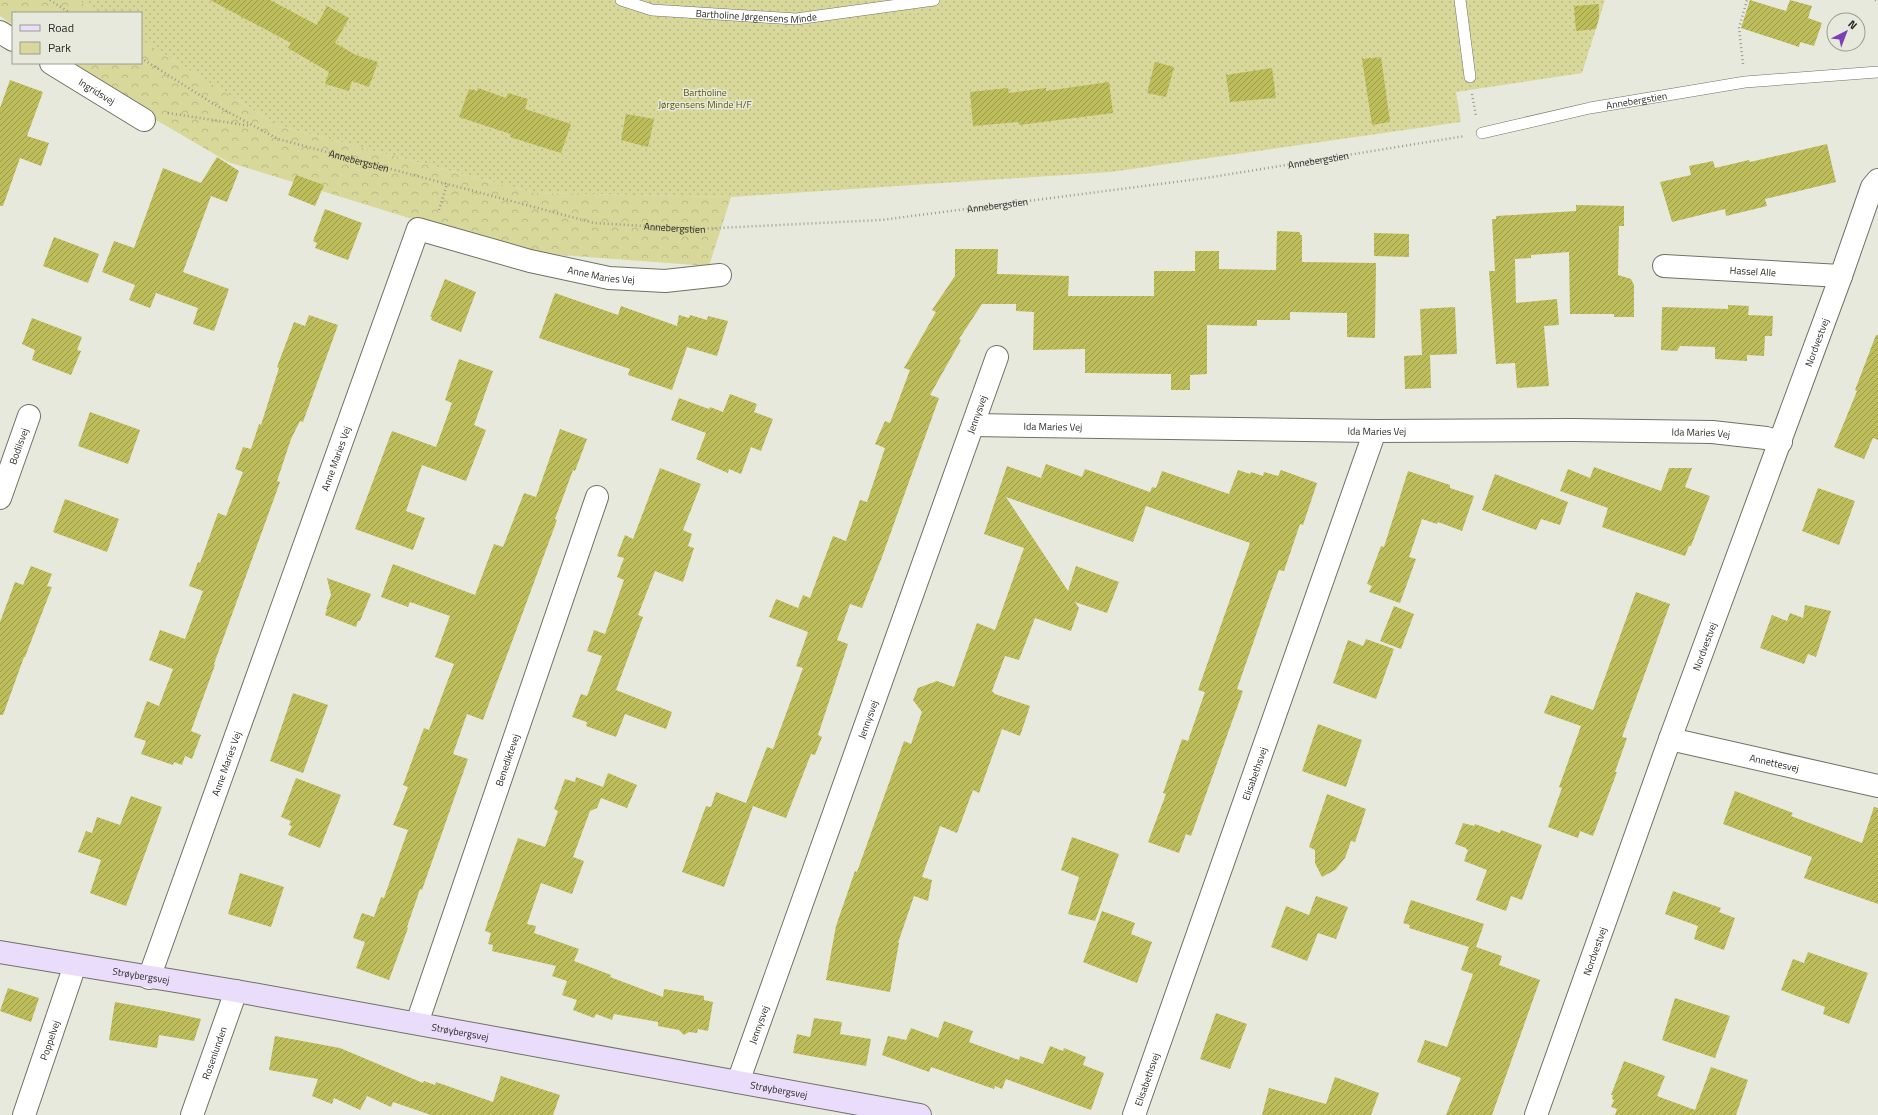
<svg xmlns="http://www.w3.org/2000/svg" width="1878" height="1115" viewBox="0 0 1878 1115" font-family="'Titillium Web',sans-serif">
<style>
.green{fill:url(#green-dots)}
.forest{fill:url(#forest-crowns)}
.building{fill:url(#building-hatch)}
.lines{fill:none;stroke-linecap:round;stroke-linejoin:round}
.lane-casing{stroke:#717167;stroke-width:12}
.street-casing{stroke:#717167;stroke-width:24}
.secondary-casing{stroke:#717167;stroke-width:24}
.path{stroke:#999991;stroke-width:2.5;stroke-dasharray:1 3;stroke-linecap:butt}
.lane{stroke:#fff;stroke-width:11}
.street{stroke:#fff;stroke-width:22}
.secondary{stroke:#eadcfb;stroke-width:22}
.labels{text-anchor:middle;stroke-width:3;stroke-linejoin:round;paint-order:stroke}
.street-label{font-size:10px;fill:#2b2b27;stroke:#e8e9dd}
.park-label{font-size:10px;fill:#5b5b11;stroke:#e8e9dd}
</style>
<defs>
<pattern id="green-dots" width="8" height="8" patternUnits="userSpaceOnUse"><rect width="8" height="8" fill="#d7d89a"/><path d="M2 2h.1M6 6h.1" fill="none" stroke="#b9ba85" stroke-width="1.8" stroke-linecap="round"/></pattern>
<pattern id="forest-crowns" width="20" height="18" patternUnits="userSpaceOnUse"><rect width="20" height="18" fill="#d7d89a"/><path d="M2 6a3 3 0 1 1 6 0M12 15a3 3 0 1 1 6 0" fill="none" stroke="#b9ba85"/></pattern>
<pattern id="building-hatch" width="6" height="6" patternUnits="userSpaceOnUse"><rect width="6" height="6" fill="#bdbd5b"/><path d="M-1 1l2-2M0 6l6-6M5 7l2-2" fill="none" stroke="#9a9a4b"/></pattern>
</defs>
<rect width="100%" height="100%" fill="#e8e9dd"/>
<!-- green -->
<path class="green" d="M 78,0 L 1605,0 L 1582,73 L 1456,92 L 1461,122 L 1111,172 L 731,197 L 535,193 L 279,126 L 141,40 L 141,13 L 98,13 Z"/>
<!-- forest -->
<path class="forest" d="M 0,0 L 78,0 L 98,13 L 13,13 L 13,25 L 0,16 Z
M 141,40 L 279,126 L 535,193 L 731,197 L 709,266 L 519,252 L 228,162 L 122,100 L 69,63 L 141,63 Z"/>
<!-- building -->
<path class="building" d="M 210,0 L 270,0 L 317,25 L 327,6 L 349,18 L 335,43 L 356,55 L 378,62 L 369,87 L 352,81 L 349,91 L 325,84 L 329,72 L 288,48 L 291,43 Z
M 1750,0 L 1786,11 L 1790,0 L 1812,6 L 1808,18 L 1822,23 L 1814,46 L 1800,42 L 1799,47 L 1741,28 Z
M 1599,4 L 1599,18 L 1596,29 L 1576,31 L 1574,6 Z
M 1381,57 L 1390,122 L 1372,125 L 1362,59 Z
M 1155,62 L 1174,67 L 1166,97 L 1147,93 Z
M 1272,68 L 1276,98 L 1230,102 L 1226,75 Z
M 10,80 L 43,92 L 27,136 L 49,143 L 41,166 L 20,158 L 3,206 L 0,206 L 0,108 Z
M 1109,82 L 1113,113 L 1019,125 L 1019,122 L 973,126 L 970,92 L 1008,88 L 1009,93 L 1046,88 L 1046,91 Z
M 478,88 L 506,98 L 508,93 L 528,99 L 525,109 L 571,124 L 561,153 L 510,137 L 511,134 L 459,117 L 469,89 L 477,91 Z
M 626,114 L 654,119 L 648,147 L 621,140 Z
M 1827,144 L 1836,182 L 1765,199 L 1767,206 L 1726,216 L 1725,209 L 1672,222 L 1660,182 L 1691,175 L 1689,166 L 1713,161 L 1715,168 L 1749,160 L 1750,162 Z
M 217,157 L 239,171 L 227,202 L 211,196 L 183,272 L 229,289 L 214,331 L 193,324 L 198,308 L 156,293 L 150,308 L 129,300 L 135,285 L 102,272 L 114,241 L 134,248 L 163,168 L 201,183 Z
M 296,175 L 324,185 L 315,206 L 288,195 Z
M 1576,205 L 1624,206 L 1624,226 L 1619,226 L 1618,275 L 1631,279 L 1634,285 L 1634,317 L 1614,317 L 1614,314 L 1570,314 L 1569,252 L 1531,255 L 1531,258 L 1515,259 L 1516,303 L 1557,299 L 1559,325 L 1544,326 L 1549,386 L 1517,388 L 1515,363 L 1496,364 L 1489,271 L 1495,271 L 1492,219 L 1496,219 L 1496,216 L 1576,211 Z
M 325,209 L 362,223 L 348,260 L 315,248 L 317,243 L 313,241 Z
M 1277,231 L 1300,232 L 1300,235 L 1302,235 L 1302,262 L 1376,263 L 1375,338 L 1347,337 L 1347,313 L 1290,312 L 1290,320 L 1257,320 L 1257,326 L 1207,325 L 1207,374 L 1190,375 L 1190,390 L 1171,390 L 1171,374 L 1085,373 L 1085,349 L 1033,350 L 1034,312 L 1016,311 L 1016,304 L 982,304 L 959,339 L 961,340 L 930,395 L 939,398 L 882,557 L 862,608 L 850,604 L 837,640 L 848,644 L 818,735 L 822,737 L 815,755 L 811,754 L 786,818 L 753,806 L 724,887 L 682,872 L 706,806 L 711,807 L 716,792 L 746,803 L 767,747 L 773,749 L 803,668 L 796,666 L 808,632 L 769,617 L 776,599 L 798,608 L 803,595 L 810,598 L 833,536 L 846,541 L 860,500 L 867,502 L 885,448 L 875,444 L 885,421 L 890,423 L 910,370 L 904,368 L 936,312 L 932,310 L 955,276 L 955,249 L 998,249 L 997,274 L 1069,276 L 1068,296 L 1154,296 L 1154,271 L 1195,271 L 1195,251 L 1219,251 L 1219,269 L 1276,270 Z
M 1374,233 L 1409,234 L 1409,257 L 1374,256 Z
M 54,237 L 99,254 L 88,283 L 43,266 Z
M 445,279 L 476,292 L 461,332 L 431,320 L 432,317 L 430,317 Z
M 555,293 L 618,315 L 621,306 L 677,326 L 679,315 L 689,318 L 690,315 L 707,320 L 708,316 L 728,321 L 717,356 L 687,347 L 672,390 L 628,375 L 630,369 L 539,338 Z
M 1728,305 L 1749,306 L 1748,315 L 1773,316 L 1772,336 L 1765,336 L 1764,356 L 1747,355 L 1747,361 L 1715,359 L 1715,347 L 1680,346 L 1677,351 L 1661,350 L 1662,307 L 1728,309 Z
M 1455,307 L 1457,354 L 1430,355 L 1431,388 L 1405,389 L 1404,356 L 1422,355 L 1420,309 Z
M 309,315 L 338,325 L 303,422 L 300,421 L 291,439 L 277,481 L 280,482 L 214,664 L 215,665 L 191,731 L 201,735 L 192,759 L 185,756 L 182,765 L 174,762 L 173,765 L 141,754 L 146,741 L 134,737 L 147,701 L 159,706 L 173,669 L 149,660 L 160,630 L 185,639 L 203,591 L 189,586 L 198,562 L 200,563 L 218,513 L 226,516 L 243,472 L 235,469 L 243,447 L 251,449 L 259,424 L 261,425 L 279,368 L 277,367 L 294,322 L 305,326 Z
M 32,318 L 82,337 L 77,350 L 81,351 L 71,375 L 32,360 L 35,350 L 22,344 Z
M 1876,335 L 1878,335 L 1878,440 L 1873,438 L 1864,459 L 1834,447 L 1857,391 L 1855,390 Z
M 459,359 L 493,371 L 474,425 L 486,430 L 466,481 L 422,465 L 406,511 L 425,518 L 413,550 L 355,529 L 392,431 L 436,447 L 452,403 L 445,400 Z
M 730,394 L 757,404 L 754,412 L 773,419 L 761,451 L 751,447 L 741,474 L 729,469 L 728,473 L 696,459 L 706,433 L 671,420 L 679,398 L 709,409 L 710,407 L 723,412 Z
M 90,412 L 140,430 L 128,464 L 78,446 Z
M 560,429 L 587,439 L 575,471 L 573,470 L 555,519 L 557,520 L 483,720 L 467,714 L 453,754 L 468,759 L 422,890 L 420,889 L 407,927 L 408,928 L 389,980 L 356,968 L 365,942 L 353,938 L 362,913 L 374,917 L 381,897 L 384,898 L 408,830 L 393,825 L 408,787 L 403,785 L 424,728 L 429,730 L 454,664 L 435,657 L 450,616 L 410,602 L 408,607 L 381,597 L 393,564 L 475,595 L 494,544 L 503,547 L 524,493 L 536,497 Z
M 1046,464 L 1082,477 L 1085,469 L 1150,492 L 1152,487 L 1156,488 L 1162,471 L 1229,494 L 1238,470 L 1250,474 L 1251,472 L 1263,476 L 1264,472 L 1278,476 L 1281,470 L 1317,483 L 1303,525 L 1300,524 L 1284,571 L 1279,570 L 1272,589 L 1237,689 L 1243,691 L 1191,836 L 1186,834 L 1179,853 L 1148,842 L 1166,794 L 1163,793 L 1182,739 L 1188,741 L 1205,692 L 1198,690 L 1250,543 L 1146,506 L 1133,542 L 1006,497 L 1068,591 L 1076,566 L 1119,582 L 1107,613 L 1075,602 L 1079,608 L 1071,631 L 1035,618 L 1019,660 L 1005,656 L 992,691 L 995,694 L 1030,706 L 1020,736 L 1002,729 L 979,793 L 973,790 L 957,833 L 940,826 L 922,877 L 932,880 L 928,901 L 914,896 L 898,943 L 899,943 L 890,992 L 826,980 L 836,926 L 855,871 L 857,872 L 904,741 L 911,744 L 922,712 L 913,700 L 918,688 L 937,681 L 954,687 L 977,623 L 995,630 L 1024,548 L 984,534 L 1007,466 L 1041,478 Z
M 1594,467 L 1661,491 L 1669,468 L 1692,468 L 1685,487 L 1710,496 L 1691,546 L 1689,546 L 1685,556 L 1602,527 L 1608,508 L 1560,491 L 1568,469 L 1590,478 Z
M 660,468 L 701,484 L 683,530 L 692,534 L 688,546 L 694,548 L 683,582 L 655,571 L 638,615 L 643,617 L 616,690 L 672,712 L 666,729 L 625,714 L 616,737 L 586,726 L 587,722 L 572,717 L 581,694 L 587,696 L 602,656 L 587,651 L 594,630 L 605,634 L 624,580 L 617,577 L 624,558 L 617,556 L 625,535 L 633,539 Z
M 1408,471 L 1450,485 L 1450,488 L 1474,496 L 1462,531 L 1438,522 L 1437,524 L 1422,519 L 1409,557 L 1416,559 L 1400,603 L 1369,592 L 1372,586 L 1367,584 L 1381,546 L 1384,547 Z
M 1495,474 L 1568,502 L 1560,525 L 1541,519 L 1536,530 L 1482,510 Z
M 1818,488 L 1855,501 L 1839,545 L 1802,531 Z
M 65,499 L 119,519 L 107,552 L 53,532 Z
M 31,566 L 52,574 L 47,586 L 52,587 L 25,657 L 24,657 L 3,715 L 0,715 L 0,622 L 15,582 L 23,585 Z
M 327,578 L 371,594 L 360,621 L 358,621 L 356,627 L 325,615 L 327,609 L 326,609 L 331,595 Z
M 1636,592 L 1670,604 L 1622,737 L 1627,738 L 1615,772 L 1617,772 L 1593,836 L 1580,831 L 1578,838 L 1548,827 L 1562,788 L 1559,787 L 1581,726 L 1544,713 L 1551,695 L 1593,710 Z
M 1805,605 L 1831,611 L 1816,657 L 1808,654 L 1804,664 L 1760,648 L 1772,615 L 1787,621 L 1790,613 L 1803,618 Z
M 1394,606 L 1414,614 L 1401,649 L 1380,641 Z
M 1366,639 L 1394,649 L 1376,699 L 1333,683 L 1348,640 L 1363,646 Z
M 293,693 L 328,705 L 303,773 L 270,761 Z
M 1318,724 L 1362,740 L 1346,787 L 1302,771 Z
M 608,773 L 637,785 L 627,808 L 601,798 L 597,808 L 590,811 L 573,857 L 584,861 L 572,894 L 541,883 L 527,924 L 536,926 L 534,933 L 579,949 L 574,961 L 611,975 L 610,977 L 663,997 L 664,989 L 704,996 L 704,1000 L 713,1002 L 708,1031 L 698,1029 L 697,1033 L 689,1032 L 684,1035 L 679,1030 L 658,1026 L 658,1022 L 614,1014 L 612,1020 L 596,1014 L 594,1018 L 573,1010 L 577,1000 L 562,995 L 567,981 L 552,976 L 556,966 L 492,951 L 493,945 L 488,944 L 491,933 L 485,931 L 488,921 L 518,838 L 545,847 L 558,811 L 554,809 L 565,779 L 575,782 L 576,777 L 603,787 Z
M 296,778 L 341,795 L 320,848 L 288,835 L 292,826 L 289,825 L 291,821 L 281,817 Z
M 1735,791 L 1793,813 L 1791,816 L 1862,843 L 1874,807 L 1878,808 L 1878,904 L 1804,878 L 1812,857 L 1723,824 Z
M 1327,794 L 1366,809 L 1355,842 L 1351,841 L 1345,858 L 1335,870 L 1322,877 L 1315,863 L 1315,850 L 1309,847 Z
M 131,796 L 162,807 L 126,906 L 90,893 L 101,860 L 78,852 L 86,831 L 92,833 L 97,817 L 120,825 Z
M 1463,823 L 1474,826 L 1475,824 L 1500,833 L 1501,830 L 1542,845 L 1522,900 L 1511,896 L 1506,911 L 1476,900 L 1487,870 L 1464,861 L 1468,850 L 1466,849 L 1466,848 L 1455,844 Z
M 1072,837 L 1119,854 L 1095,921 L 1068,914 L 1079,877 L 1061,870 Z
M 240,873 L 284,887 L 271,927 L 228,914 Z
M 1673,891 L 1721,908 L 1719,912 L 1735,918 L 1724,950 L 1694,939 L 1698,926 L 1665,914 Z
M 1316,896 L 1348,907 L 1336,939 L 1318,933 L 1307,961 L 1271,947 L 1286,906 L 1309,915 Z
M 1411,900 L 1484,924 L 1476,947 L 1502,956 L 1499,965 L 1540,980 L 1492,1115 L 1446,1115 L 1461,1078 L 1417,1062 L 1425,1040 L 1447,1047 L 1473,974 L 1461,970 L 1469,947 L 1409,928 L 1410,925 L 1403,923 Z
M 1102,911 L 1135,923 L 1131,934 L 1152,942 L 1137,983 L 1083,962 Z
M 1808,952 L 1868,973 L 1849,1024 L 1823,1014 L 1825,1007 L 1781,990 L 1793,959 L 1804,963 Z
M 8,988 L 39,998 L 31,1022 L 0,1011 Z
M 1675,998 L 1730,1016 L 1715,1058 L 1662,1040 Z
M 115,1002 L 164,1011 L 201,1019 L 194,1041 L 159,1035 L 157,1048 L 109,1040 Z
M 1216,1013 L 1247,1024 L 1230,1069 L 1200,1059 Z
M 814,1018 L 842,1022 L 840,1034 L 871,1039 L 866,1066 L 793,1053 L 797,1034 L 810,1037 Z
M 944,1021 L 973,1031 L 969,1042 L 1019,1060 L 1020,1056 L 1043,1064 L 1050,1046 L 1063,1051 L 1064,1048 L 1086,1057 L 1083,1065 L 1104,1073 L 1091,1110 L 1006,1079 L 1002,1089 L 995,1086 L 994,1089 L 931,1067 L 929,1072 L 882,1055 L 888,1036 L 906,1040 L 911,1028 L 938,1038 Z
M 275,1036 L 340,1048 L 423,1083 L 424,1081 L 435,1085 L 436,1082 L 493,1102 L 501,1076 L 560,1095 L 553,1115 L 431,1115 L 393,1102 L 391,1107 L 367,1096 L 360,1110 L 334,1098 L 332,1104 L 312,1096 L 318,1079 L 269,1070 Z
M 1624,1061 L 1665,1076 L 1657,1096 L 1695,1110 L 1711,1067 L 1748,1080 L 1736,1115 L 1615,1115 L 1617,1109 L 1611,1107 L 1614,1100 L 1612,1099 L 1613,1095 L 1611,1095 Z
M 1335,1077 L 1379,1093 L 1371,1115 L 1262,1115 L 1269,1088 L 1326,1104 Z"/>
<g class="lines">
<defs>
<g id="lane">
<path id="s2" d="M 621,0 L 652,10 L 796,19 L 934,0"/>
<path d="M 1460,0 L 1470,77"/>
<path id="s3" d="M 1482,133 L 1590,108 L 1745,82 L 1878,72"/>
</g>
<g id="street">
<path d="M 0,32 L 13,40"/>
<path id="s4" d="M 51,63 L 144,120"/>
<path id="s5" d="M 1664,266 L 1841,276"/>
<path id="s6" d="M 973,425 L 1375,431 L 1573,430 L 1712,432 L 1766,438 L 1781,442"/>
<path id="s7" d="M 0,498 L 29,416"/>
<path id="s8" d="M 1670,739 L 1878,786"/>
<path id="s9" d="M 149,978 L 418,229 L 530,261 L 609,278 L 665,281 L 720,275"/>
<path id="s10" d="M 417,1023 L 597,497"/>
<path id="s11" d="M 738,1082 L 997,357"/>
<path id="s12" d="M 24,1115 L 75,965"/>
<path id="s13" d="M 192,1115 L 236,991"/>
<path id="s14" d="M 1134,1115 L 1375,431"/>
<path id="s15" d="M 1536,1115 L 1670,739 L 1841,276 L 1872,187 L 1878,180"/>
</g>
<g id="secondary">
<path id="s16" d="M 0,952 L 236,991 L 920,1115"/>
</g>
</defs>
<!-- lane casing -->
<use href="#lane" class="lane-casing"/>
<!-- street casing -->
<use href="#street" class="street-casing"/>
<!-- secondary casing -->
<use href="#secondary" class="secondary-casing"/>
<!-- path -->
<g class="path">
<path d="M 50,0 L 70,13"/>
<path d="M 1875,0 L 1878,1"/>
<path id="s1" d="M 141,58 L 217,106 L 278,139 L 594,223 L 698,229 L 881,220 L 1206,178 L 1465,136"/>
<path d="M 1743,64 L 1739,28 L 1747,0"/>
<path d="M 1472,94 L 1476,116"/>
<path d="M 168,113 L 251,126"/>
<path d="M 439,210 L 447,184"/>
</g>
<!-- lane -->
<use href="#lane" class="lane"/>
<!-- street -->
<use href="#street" class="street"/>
<!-- secondary -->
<use href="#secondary" class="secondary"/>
</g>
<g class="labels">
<!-- street labels -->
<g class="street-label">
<text dy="4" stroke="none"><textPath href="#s2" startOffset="137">Bartholine Jørgensens Minde</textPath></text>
<text dy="4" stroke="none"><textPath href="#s4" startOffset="54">Ingridsvej</textPath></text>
<text dy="4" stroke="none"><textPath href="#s3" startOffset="158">Annebergstien</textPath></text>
<text dy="4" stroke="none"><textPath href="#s1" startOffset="1215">Annebergstien</textPath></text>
<text dy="4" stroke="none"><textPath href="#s1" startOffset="243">Annebergstien</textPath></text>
<text dy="4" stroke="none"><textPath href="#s1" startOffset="891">Annebergstien</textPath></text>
<text dy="4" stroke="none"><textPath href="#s1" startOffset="567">Annebergstien</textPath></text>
<text dy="4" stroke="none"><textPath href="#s5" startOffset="89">Hassel Alle</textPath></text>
<text dy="4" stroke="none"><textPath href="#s9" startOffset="985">Anne Maries Vej</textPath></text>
<text dy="4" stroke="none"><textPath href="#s15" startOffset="822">Nordvestvej</textPath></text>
<text dy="4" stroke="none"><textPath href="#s11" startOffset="709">Jennysvej</textPath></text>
<text dy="4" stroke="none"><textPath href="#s6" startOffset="80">Ida Maries Vej</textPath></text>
<text dy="4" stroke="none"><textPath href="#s6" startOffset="404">Ida Maries Vej</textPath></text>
<text dy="4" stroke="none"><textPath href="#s6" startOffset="728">Ida Maries Vej</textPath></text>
<text dy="4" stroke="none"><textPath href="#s7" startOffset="55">Bodilsvej</textPath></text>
<text dy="4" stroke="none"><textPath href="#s9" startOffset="552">Anne Maries Vej</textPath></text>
<text dy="4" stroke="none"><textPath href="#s15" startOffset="498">Nordvestvej</textPath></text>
<text dy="4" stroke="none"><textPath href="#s11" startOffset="385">Jennysvej</textPath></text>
<text dy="4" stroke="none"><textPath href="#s10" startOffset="278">Benediktevej</textPath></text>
<text dy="4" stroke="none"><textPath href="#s9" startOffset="228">Anne Maries Vej</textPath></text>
<text dy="4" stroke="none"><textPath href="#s8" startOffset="107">Annettesvej</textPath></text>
<text dy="4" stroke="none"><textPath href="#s14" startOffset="362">Elisabethsvej</textPath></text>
<text dy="4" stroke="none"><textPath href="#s15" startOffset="174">Nordvestvej</textPath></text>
<text dy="4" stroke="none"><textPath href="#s16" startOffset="143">Strøybergsvej</textPath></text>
<text dy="4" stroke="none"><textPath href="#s11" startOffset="61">Jennysvej</textPath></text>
<text dy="4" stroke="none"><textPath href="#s16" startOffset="467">Strøybergsvej</textPath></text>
<text dy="4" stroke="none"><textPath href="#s12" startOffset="79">Poppelvej</textPath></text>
<text dy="4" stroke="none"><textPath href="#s13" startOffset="66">Rosenlunden</textPath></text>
<text dy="4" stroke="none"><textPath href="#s14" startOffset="38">Elisabethsvej</textPath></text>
<text dy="4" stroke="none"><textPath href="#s16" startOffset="791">Strøybergsvej</textPath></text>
</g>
<!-- park labels -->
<g class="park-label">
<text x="705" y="96">Bartholine<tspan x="705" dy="12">Jørgensens Minde H/F</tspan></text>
</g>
</g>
<!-- legend -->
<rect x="12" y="12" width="130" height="52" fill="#e8e9dd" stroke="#9c9d94"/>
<rect x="20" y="25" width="20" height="6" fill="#eadcfb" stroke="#9c9d94"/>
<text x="48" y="32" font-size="12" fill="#2b2b27">Road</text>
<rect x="20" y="42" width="20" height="12" fill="#d7d89a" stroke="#9c9d94"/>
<text x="48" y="52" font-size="12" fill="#2b2b27">Park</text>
<!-- north arrow -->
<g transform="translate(1846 32) rotate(42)"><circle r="19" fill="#e8e9dd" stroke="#9c9d94"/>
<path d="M0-3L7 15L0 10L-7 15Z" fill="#7b40b6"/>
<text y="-6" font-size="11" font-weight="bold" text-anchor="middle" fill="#2b2b27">N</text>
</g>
</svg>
